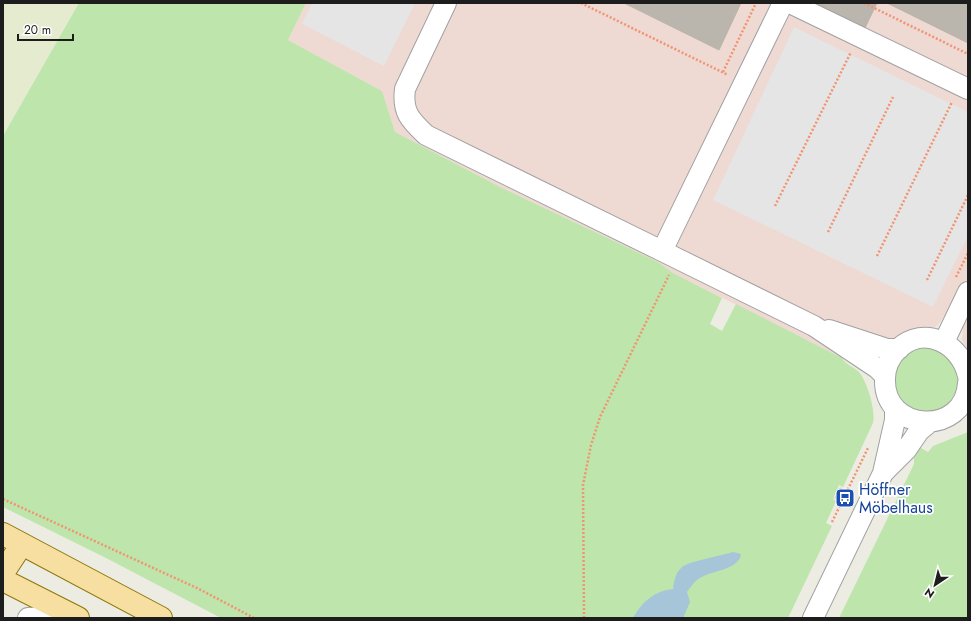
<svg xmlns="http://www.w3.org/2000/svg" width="971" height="621" viewBox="0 0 971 621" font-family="Jost,sans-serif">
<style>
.commercial{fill:#eed9d3}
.farmland{fill:#e5ebcf}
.grass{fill:#bee5ac}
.parking{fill:#e5e5e5}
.water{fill:#a6c5d9}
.building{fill:#bab5ad;stroke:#beb5a7}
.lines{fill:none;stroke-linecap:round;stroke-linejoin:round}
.minor-casing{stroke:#a1a1a1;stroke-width:22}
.major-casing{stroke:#8d7709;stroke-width:24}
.path{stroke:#f19471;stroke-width:2.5;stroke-dasharray:2 2;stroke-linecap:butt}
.minor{stroke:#fff;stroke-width:20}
.major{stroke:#f6dfa0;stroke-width:22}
.labels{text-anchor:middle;stroke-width:3.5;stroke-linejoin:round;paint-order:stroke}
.transit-label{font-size:16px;fill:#164399;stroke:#fff;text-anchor:start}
</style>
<rect width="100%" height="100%" fill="#edece3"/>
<!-- commercial -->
<path class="commercial" d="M 306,3 L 968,3 L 968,351 L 962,340 L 963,327 L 944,316 L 939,324 L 935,327 L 890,340 L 856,330 L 842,358 L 673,273 L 658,262 L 502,188 L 395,132 L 382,91 L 288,40 Z"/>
<!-- farmland -->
<path class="farmland" d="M 3,3 L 79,3 L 3,136 Z"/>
<!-- grass -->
<path class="grass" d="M 79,3 L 306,3 L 288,40 L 382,91 L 395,132 L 502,188 L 658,262 L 673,273 L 722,298 L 710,324 L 722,331 L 736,304 L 842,358 C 846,365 854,367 859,372 C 867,381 876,411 873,423 L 843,487 L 839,485 L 833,499 L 836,501 L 826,523 L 832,526 L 788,618 L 221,618 L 106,558 L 3,507 L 3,136 Z
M894 380a32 32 0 1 1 64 0a32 32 0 1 1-64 0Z
M 968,432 L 968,618 L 839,618 L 914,464 L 914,456 L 919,447 L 928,452 L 933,446 Z"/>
<!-- parking -->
<path class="parking" d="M 312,3 L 415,3 L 384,66 L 302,24 Z
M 794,27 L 968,112 L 968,236 L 933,307 L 713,200 Z"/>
<!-- water -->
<path class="water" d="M 733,552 L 741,554 C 739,571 709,570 697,580 C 693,583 690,588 687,592 L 690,602 L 683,618 L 633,618 C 642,602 654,591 673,589 C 674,582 675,574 681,568 C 688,561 721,556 733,552 Z"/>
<!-- building -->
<path class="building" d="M 624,3 L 741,3 L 719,50 Z
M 804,3 L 877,3 L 863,32 Z
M 887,3 L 968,3 L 968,43 Z
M 840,488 L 844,490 L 839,500 L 835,498 Z"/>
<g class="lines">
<defs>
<path id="minor" d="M 446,3 L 405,89 C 402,112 410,120 426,135 L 662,251
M 783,3 L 662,251 L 814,326 L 877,368 L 885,376
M 790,3 L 968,89
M 829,330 L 887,349 L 899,349
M 944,342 L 968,292
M 968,376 C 961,344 925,324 898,349 C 890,357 885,367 885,379 C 883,433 965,437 968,383
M 883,473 L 906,450 L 919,431 L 930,422
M 28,618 L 73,615
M 813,618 L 883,473 L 895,420 L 895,408"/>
<path id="major" d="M 3,534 L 161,618
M 3,573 L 22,544
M 3,580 L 78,618"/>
</defs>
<!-- minor casing -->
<use href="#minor" class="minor-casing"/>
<!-- major casing -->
<use href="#major" class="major-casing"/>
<!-- path -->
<path class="path" d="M 581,3 L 728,75
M 864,3 L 968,54
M 723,72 L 756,3
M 775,206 L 851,52
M 828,232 L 893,97
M 877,256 L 952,102
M 956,277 L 968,253
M 927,280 L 968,195
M 3,499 L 199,589 L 254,618
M 832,522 L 868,448
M 584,618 L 583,485 L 591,445 L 600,417 L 669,275"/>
<!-- minor -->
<use href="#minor" class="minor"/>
<!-- major -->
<use href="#major" class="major"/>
</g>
<!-- icons -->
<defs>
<symbol id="bus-square" viewBox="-11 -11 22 22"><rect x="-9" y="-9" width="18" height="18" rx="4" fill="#1a4fb4" stroke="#fff"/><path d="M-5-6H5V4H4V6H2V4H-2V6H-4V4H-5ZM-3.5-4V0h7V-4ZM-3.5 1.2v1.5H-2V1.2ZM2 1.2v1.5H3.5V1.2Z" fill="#fff"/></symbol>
</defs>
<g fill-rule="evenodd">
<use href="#bus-square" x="834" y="487" width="22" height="22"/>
</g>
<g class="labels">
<!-- transit labels -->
<g class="transit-label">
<text x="859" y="495">Höffner<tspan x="859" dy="18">Möbelhaus</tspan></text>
</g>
</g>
<!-- border -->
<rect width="971" height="621" fill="none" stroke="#1d1d1d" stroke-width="8"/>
<!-- north arrow -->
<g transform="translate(935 585) rotate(215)" stroke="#ffffff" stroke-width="3" paint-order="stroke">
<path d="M0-3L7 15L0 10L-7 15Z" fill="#1d1d1d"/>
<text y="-6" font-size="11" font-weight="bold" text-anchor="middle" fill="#1d1d1d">N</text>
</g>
<!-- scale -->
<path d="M18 34v6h55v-6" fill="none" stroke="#1d1d1d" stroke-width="2"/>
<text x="24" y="34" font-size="12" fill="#1d1d1d" stroke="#ffffff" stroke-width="3" paint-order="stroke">20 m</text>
</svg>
